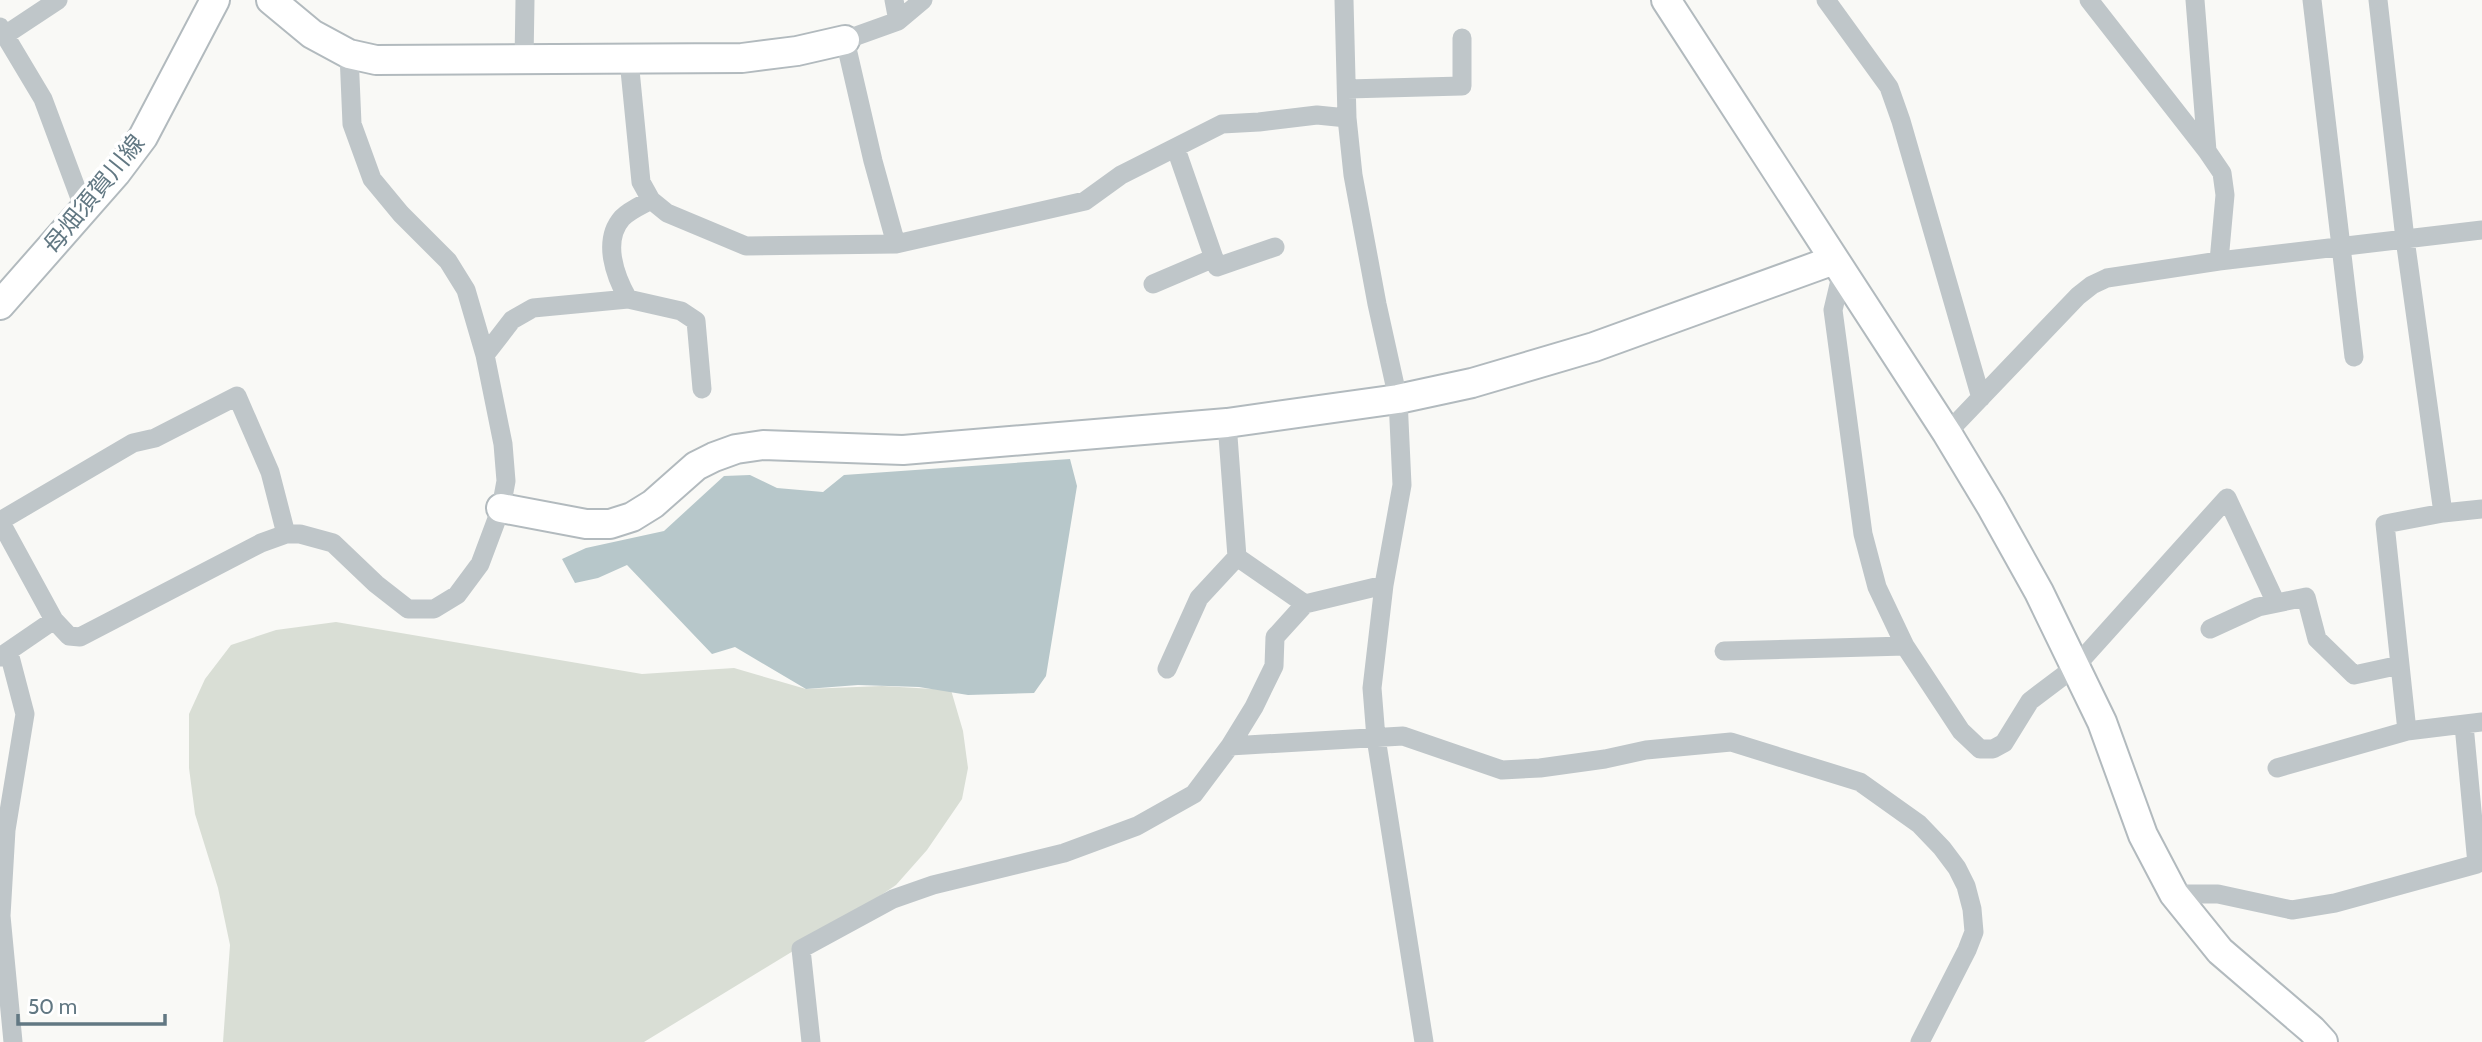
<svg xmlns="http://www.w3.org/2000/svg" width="2482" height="1042" viewBox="0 0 2482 1042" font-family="Cabin,'Noto Sans JP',sans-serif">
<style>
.green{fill:#d9ded5}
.water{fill:#b7c7ca}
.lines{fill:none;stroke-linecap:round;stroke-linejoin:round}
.secondary-casing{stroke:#b2babe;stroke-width:32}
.street{stroke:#bfc6c9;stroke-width:19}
.secondary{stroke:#fff;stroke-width:28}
.labels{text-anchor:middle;stroke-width:7;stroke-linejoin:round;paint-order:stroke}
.street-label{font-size:24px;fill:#627883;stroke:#fff}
</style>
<rect width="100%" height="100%" fill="#f9f9f6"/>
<!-- green -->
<path class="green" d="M 336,622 L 642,674 L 734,668 L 806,689 L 882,686 L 951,690 L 963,731 L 968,768 L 962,799 L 927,850 L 896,885 L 849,917 L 644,1042 L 223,1042 L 230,945 L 218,888 L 195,814 L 189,768 L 189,714 L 205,679 L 231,645 L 276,630 Z"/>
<!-- water -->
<path class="water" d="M 1070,459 L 1077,486 L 1046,676 L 1034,693 L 968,695 L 919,687 L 858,685 L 806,689 L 735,647 L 712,654 L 627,565 L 598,578 L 575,583 L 562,559 L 586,548 L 664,531 L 724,476 L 750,475 L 777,488 L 823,492 L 844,475 Z"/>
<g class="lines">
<defs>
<path id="secondary" d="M 271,0 L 312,34 L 349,54 L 376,60 L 742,58 L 797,51 L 845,40
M 1666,0 L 1947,433 L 1991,506 L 2039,592 L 2102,722 L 2143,835 L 2174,894 L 2220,951 L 2312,1030 L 2323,1042
M 0,305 L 116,173 L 143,137 L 215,0
M 501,508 L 586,524 L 610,524 L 632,517 L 653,504 L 696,466 L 714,457 L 736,449 L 763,445 L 903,450 L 1227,423 L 1398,399 L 1472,383 L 1594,347 L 1834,260"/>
</defs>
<!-- secondary casing -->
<use href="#secondary" class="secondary-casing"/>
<!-- street -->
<path class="street" d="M 894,0 L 898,21
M 923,0 L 898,21 L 845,40 L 873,161 L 896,244 L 1085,201 L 1121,175 L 1222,124 L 1259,122 L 1317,115 L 1347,118
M 1344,0 L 1347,118 L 1353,175 L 1377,304 L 1398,399 L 1402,485 L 1384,585 L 1372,688 L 1376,738 L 1424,1042
M 1826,0 L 1889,87 L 1901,121 L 1981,398
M 2089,0 L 2207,151 L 2222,173 L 2225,195 L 2219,261
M 2195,0 L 2207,151
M 2312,0 L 2354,357
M 2378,0 L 2405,239 L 2443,513
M 0,27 L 43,99 L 84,209
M 5,35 L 58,0
M 629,60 L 641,182 L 651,200 L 667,213 L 746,246 L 896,244
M 524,61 L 525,0
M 1347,89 L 1462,86 L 1462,38
M 1176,149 L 1217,267 L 1275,247
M 651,200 C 642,205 630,210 622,218 C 602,241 615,276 628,299 L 681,311 L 696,321 L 702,389
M 1842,272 L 1833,310 L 1863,534 L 1877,587 L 1905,646 L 1961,731 L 1980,749 L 1993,749 L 2004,743 L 2030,701 L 2075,667 L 2227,498 L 2276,603
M 1153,284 L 1214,258
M 485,355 L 512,320 L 533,308 L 628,299
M 1227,423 L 1237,557 L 1305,604
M 1947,433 L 2078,296 L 2092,285 L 2107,278 L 2219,261 L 2482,230
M 2482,509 L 2443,513 L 2385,524 L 2407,731 L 2482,722
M 0,521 L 133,443 L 155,438 L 237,396 L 270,472 L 286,534
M 0,521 L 54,620
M 2210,629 L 2258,607 L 2306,597 L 2317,639 L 2354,675 L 2400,665
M 1724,651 L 1905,646
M 9,653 L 25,714 L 6,830 L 1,916 L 13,1042
M 0,657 L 54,620 L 69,636 L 80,637 L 261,543 L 286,534 L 300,534 L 333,543 L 376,584 L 408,609 L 434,609 L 457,595 L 480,564 L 501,508 L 506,481 L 503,444 L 485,355 L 466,290 L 448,261 L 401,214 L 372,179 L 352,124 L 349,54
M 1167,669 L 1199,598 L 1237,557
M 1230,746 L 1403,736 L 1502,770 L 1540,768 L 1605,759 L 1646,750 L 1731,742 L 1860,782 L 1919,824 L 1942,848 L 1957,868 L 1966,886 L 1972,909 L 1974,932 L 1967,950 L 1920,1042
M 2277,768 L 2407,731
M 2174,894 L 2218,894 L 2292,910 L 2335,903 L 2477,864 L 2464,725
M 811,1042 L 801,949 L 893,899 L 933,885 L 1064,853 L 1137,826 L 1194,794 L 1230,746 L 1254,707 L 1274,666 L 1275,637 L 1305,604 L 1384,585"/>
<!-- secondary -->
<use href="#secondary" class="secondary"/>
</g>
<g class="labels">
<!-- street labels -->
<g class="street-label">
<text transform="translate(94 194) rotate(-51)" y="8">母畑須賀川線</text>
</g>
</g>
<!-- scale -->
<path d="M18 1014v10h147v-10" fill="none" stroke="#627883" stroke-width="3.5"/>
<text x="28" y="1014" font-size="21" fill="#627883" stroke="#ffffff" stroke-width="5" paint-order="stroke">50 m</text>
</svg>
